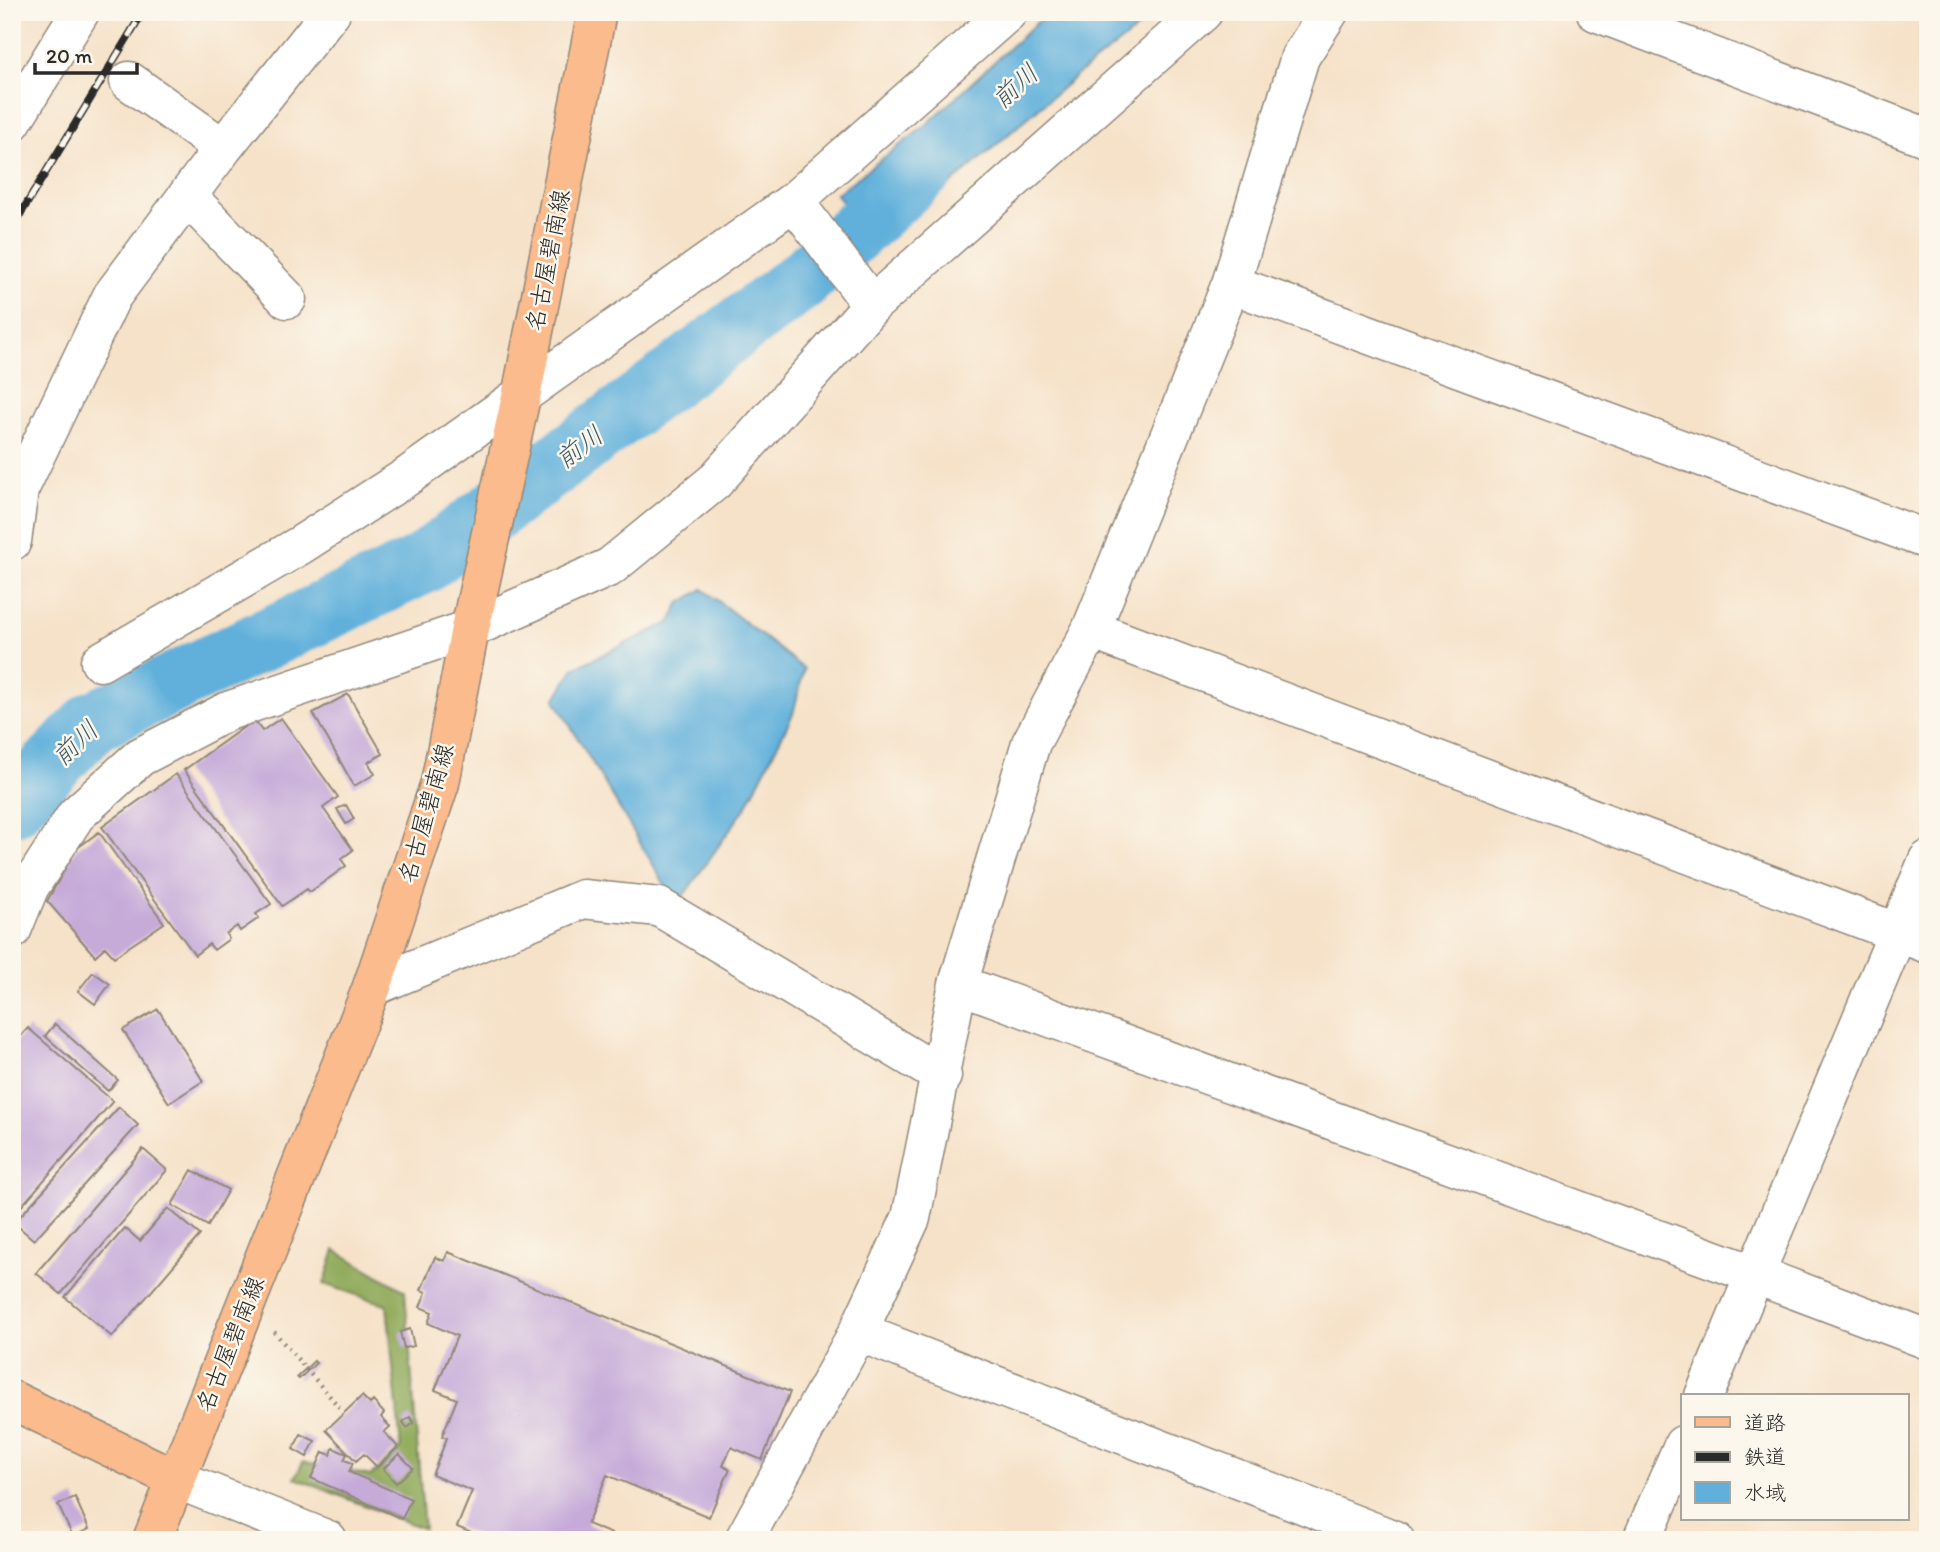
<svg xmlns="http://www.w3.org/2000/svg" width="1940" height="1552" viewBox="0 0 1940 1552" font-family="Itim,'Klee One',sans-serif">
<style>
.forest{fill:#92ab5d;stroke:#5e6b44;stroke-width:2}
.water{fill:#60b0db;stroke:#466e83;stroke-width:2}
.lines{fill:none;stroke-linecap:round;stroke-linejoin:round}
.river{stroke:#60b0db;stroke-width:61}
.building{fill:#c6abd9}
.minor-casing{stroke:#90867a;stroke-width:41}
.major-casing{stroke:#90867a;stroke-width:41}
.path{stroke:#90867a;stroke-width:4.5;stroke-dasharray:2 5;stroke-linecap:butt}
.minor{stroke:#fff;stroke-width:38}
.major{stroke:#fbbb8c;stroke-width:38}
.rail-casing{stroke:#2b2b2b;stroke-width:8}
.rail{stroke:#fbf7ec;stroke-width:5;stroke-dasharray:16;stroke-linecap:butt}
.labels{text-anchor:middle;stroke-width:5;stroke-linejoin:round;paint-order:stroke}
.street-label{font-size:24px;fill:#2b2b2b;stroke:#fbf7ec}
.water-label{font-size:26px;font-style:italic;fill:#3e5a69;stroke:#fbf7ec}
</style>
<rect width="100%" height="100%" fill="#fbf7ec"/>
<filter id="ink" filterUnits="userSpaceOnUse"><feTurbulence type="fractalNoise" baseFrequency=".0143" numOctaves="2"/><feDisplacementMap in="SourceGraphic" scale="14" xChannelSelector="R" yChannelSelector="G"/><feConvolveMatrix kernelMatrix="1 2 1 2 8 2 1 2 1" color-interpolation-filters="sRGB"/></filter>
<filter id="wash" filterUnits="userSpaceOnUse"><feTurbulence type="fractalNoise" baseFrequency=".00686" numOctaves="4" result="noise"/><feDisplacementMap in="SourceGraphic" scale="28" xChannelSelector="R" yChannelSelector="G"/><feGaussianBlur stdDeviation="1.57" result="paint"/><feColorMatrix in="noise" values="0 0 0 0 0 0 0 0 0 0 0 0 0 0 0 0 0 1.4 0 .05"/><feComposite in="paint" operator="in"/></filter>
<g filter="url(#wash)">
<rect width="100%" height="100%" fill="#f6e2c9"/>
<!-- forest -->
<path class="forest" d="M 335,1250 L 405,1291 L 424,1529 L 295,1478 L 303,1462 L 371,1476 L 401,1448 L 387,1305 L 324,1284 Z"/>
<!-- water -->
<path class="water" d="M 1048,12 L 1159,12 L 1076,76 L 879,246 L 836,194 L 925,126 Z
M 703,589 L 804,669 L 793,714 L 746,807 L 677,905 L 555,700 L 574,668 L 671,622 L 679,604 Z"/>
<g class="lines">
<!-- river -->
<path class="river" d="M 12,806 L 94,721 L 423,564 L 803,279 L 925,168"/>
</g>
<g id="blocks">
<!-- building -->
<path class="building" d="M 348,694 L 383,754 L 368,762 L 375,774 L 354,786 L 313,713 Z
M 281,718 L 338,797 L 323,808 L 353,850 L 341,859 L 346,866 L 310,892 L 307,889 L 282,906 L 184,770 L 254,720 L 262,731 Z
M 176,774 L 271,904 L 256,914 L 259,918 L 240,931 L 237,926 L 226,934 L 229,939 L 214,950 L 209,944 L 195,955 L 102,827 Z
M 346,805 L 354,819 L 346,824 L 337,809 Z
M 99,832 L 164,923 L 114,957 L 105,947 L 95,956 L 47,901 L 76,849 Z
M 93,972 L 110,984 L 95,1004 L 78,991 Z
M 158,1009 L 203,1081 L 169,1103 L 123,1030 Z
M 55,1024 L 118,1080 L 108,1091 L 45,1036 Z
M 28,1028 L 113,1101 L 12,1217 L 12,1046 Z
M 119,1107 L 138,1125 L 34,1240 L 14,1223 Z
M 143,1149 L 167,1170 L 61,1294 L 36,1273 Z
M 192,1170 L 228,1190 L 208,1226 L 172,1205 Z
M 168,1208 L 200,1235 L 112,1337 L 65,1297 L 125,1228 L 140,1241 Z
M 448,1252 L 790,1392 L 762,1460 L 731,1447 L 723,1466 L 730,1469 L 709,1517 L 607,1475 L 587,1524 L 612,1534 L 610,1540 L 488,1540 L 457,1527 L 472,1491 L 432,1475 L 447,1438 L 442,1436 L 457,1399 L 435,1390 L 457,1336 L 428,1323 L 432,1312 L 420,1307 L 426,1292 L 421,1290 L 435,1257 L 444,1261 Z
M 410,1329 L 414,1346 L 404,1348 L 400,1332 Z
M 314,1361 L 316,1363 L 299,1379 L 297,1377 Z
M 362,1396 L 370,1404 L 373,1401 L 384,1413 L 381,1417 L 390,1427 L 384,1432 L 398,1447 L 377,1467 L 364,1454 L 356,1461 L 326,1430 Z
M 410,1417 L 414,1423 L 407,1428 L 403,1422 Z
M 301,1434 L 315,1441 L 307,1457 L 293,1449 Z
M 333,1448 L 347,1454 L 344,1460 L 353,1463 L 349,1472 L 411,1499 L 402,1519 L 311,1478 L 323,1452 L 331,1455 Z
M 399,1454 L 413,1468 L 396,1483 L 383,1469 Z
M 75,1497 L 89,1529 L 73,1537 L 58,1505 Z"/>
</g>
</g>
<g filter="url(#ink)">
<use href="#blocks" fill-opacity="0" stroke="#90867a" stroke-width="2"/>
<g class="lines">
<defs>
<path id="minor" d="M 1596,12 L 1928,138
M 129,81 L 223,148
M 12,122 L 80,12
M 187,196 L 287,299
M 1231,284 L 1928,540
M 872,305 L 794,201 L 1008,12
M 12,541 L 19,490 L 112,296 L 223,148 L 331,12
M 1091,630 L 1231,284 L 1300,57 L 1329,12
M 100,662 L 299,546 L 405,478 L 794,201
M 12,930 L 29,888 L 76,815 L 140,757 L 228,711 L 470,629 L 610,567 L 714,482 L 872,305 L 1203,12
M 958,984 L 1756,1275 L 1928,1340
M 372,987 L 583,899 L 659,907 L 942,1076
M 858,1332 L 1395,1540
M 1704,1396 L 1928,860
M 176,1479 L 328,1540
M 744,1540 L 858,1332 L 911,1218 L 958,984 L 1031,743 L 1091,630 L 1928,944
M 1642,1540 L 1683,1445"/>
<path id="major" d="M 12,1400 L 176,1479
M 152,1540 L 372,987 L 440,783 L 470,629 L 521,397 L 597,12"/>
</defs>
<!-- minor casing -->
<use href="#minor" class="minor-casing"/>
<!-- major casing -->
<use href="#major" class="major-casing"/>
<!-- path -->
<path class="path" d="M 274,1332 L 340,1408"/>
<!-- minor -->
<use href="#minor" class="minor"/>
<!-- major -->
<use href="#major" class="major"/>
<defs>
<path id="rail" d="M 12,228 L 143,12"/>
</defs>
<!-- rail casing -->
<use href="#rail" class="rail-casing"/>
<!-- rail -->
<use href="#rail" class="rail"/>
</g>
</g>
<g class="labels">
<!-- street labels -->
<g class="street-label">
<text transform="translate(548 260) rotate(-79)" y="8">名古屋碧南線</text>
<text transform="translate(426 813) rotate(-74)" y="8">名古屋碧南線</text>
<text transform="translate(230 1344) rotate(-68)" y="8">名古屋碧南線</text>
</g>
<!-- water labels -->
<g class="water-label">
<text transform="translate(1015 86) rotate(-42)" y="9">前川</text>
<text transform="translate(579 447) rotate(-37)" y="9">前川</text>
<text transform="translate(75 743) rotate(-43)" y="9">前川</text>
</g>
</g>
<!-- margin -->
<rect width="1940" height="1552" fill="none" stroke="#fbf7ec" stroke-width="42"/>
<!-- legend -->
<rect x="1681" y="1394" width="228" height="126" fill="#fbf7ec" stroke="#a8a59f" stroke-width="2"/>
<rect x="1695" y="1417" width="35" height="10" fill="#fbbb8c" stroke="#a8a59f" stroke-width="2"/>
<text x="1744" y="1430" font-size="21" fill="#2b2b2b">道路</text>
<rect x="1695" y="1452" width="35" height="10" fill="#2b2b2b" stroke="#a8a59f" stroke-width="2"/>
<text x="1744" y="1464" font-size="21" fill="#2b2b2b">鉄道</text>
<rect x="1695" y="1482" width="35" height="21" fill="#60b0db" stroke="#a8a59f" stroke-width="2"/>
<text x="1744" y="1500" font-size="21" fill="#2b2b2b">水域</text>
<!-- scale -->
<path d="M35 63v10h102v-10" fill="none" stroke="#2b2b2b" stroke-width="3.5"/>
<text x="46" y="63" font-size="21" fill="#2b2b2b" stroke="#fbf7ec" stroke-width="5" paint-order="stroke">20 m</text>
</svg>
